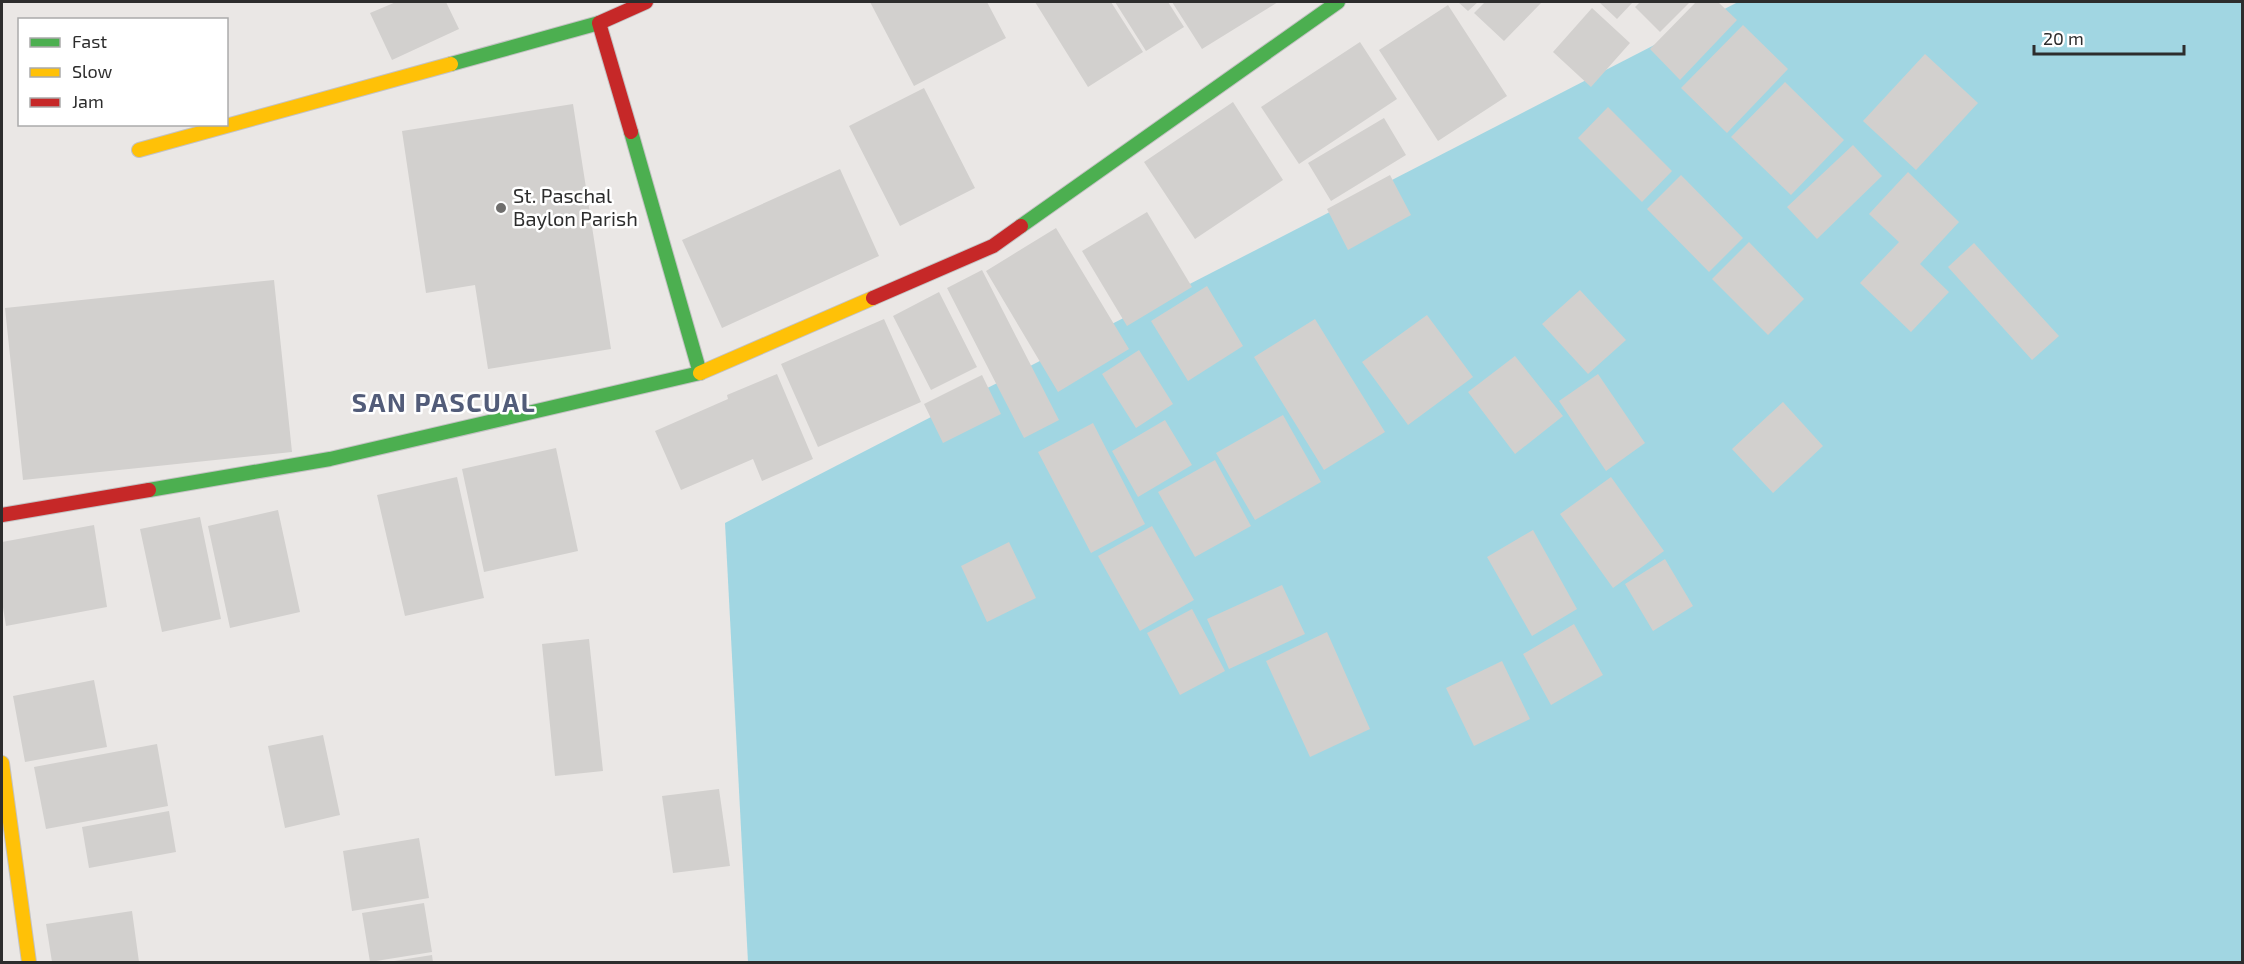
<svg xmlns="http://www.w3.org/2000/svg" width="2244" height="964" viewBox="0 0 2244 964" font-family="'Exo 2',sans-serif">
<style>
.water{fill:#a1d6e2}
.building{fill:#d2d0ce}
.lines{fill:none;stroke-linecap:round;stroke-linejoin:round}
.fast-casing{stroke:#c3c2c3;stroke-width:16}
.slow-casing{stroke:#c3c2c3;stroke-width:16}
.jam-casing{stroke:#c3c2c3;stroke-width:16}
.fast{stroke:#4caf50;stroke-width:14}
.slow{stroke:#ffc107;stroke-width:14}
.jam{stroke:#c62828;stroke-width:14}
.poi-dot{fill:#6f6e6d;stroke:#fff;stroke-width:2}
.labels{text-anchor:middle;stroke-width:5;stroke-linejoin:round;paint-order:stroke}
.poi-label{font-size:20px;fill:#2d2d2d;stroke:#fff;text-anchor:start}
.district-label{font-size:26px;font-weight:bold;letter-spacing:1.5px;fill:#525c79;stroke:#fff}
</style>
<rect width="100%" height="100%" fill="#eae7e5"/>
<!-- water -->
<path class="water" d="M 1738,2 L 2242,2 L 2242,962 L 748,962 L 725,523 Z"/>
<!-- building -->
<path class="building" d="M 396,2 L 446,2 L 459,29 L 392,60 L 370,13 Z
M 870,2 L 987,2 L 1006,38 L 914,86 Z
M 1035,2 L 1111,2 L 1143,52 L 1088,87 Z
M 1115,2 L 1168,2 L 1184,27 L 1146,51 Z
M 1172,2 L 1278,2 L 1202,49 Z
M 1458,2 L 1478,2 L 1468,11 Z
M 1485,2 L 1542,2 L 1504,41 L 1474,13 Z
M 1599,2 L 1633,2 L 1617,19 Z
M 1640,2 L 1690,2 L 1660,32 L 1635,7 Z
M 1696,2 L 1718,2 L 1737,20 L 1680,80 L 1650,49 Z
M 1448,5 L 1507,96 L 1438,141 L 1379,50 Z
M 1592,8 L 1630,43 L 1591,87 L 1553,52 Z
M 1743,25 L 1788,69 L 1727,133 L 1681,88 Z
M 1360,42 L 1397,99 L 1299,164 L 1261,107 Z
M 1925,54 L 1978,103 L 1916,170 L 1863,121 Z
M 1785,82 L 1844,140 L 1791,195 L 1731,137 Z
M 924,88 L 975,188 L 900,226 L 849,126 Z
M 1233,102 L 1283,180 L 1195,239 L 1144,162 Z
M 573,104 L 611,349 L 488,369 L 475,285 L 426,293 L 402,131 Z
M 1608,107 L 1672,171 L 1642,202 L 1578,138 Z
M 1384,118 L 1406,155 L 1331,201 L 1308,163 Z
M 1853,145 L 1882,176 L 1817,239 L 1787,207 Z
M 840,169 L 879,256 L 722,328 L 682,240 Z
M 1908,172 L 1959,222 L 1920,264 L 1949,292 L 1911,332 L 1860,283 L 1899,242 L 1869,214 Z
M 1390,175 L 1411,215 L 1348,250 L 1327,209 Z
M 1681,175 L 1743,238 L 1709,272 L 1647,209 Z
M 1147,212 L 1192,287 L 1127,326 L 1082,251 Z
M 1056,228 L 1129,349 L 1058,392 L 986,271 Z
M 1749,242 L 1804,299 L 1768,335 L 1712,279 Z
M 1974,243 L 2059,336 L 2032,360 L 1948,267 Z
M 982,270 L 1059,420 L 1024,438 L 947,288 Z
M 274,280 L 292,452 L 23,480 L 5,308 Z
M 1207,286 L 1243,346 L 1188,381 L 1151,321 Z
M 1580,290 L 1626,340 L 1588,374 L 1542,324 Z
M 939,292 L 977,367 L 931,390 L 893,316 Z
M 1427,315 L 1473,377 L 1408,425 L 1362,362 Z
M 884,319 L 921,402 L 818,447 L 781,364 Z
M 1315,319 L 1385,432 L 1324,470 L 1254,357 Z
M 1139,350 L 1173,404 L 1136,428 L 1102,374 Z
M 1515,356 L 1563,416 L 1515,454 L 1468,392 Z
M 777,374 L 813,459 L 762,481 L 753,459 L 681,490 L 655,431 L 728,399 L 727,395 Z
M 1598,374 L 1645,443 L 1606,471 L 1559,401 Z
M 982,375 L 1001,414 L 943,443 L 924,404 Z
M 1783,402 L 1823,446 L 1773,493 L 1732,449 Z
M 1283,415 L 1321,482 L 1255,520 L 1216,453 Z
M 1165,420 L 1192,465 L 1138,497 L 1112,451 Z
M 1093,423 L 1145,524 L 1091,553 L 1038,452 Z
M 556,448 L 578,551 L 484,572 L 462,469 Z
M 1215,460 L 1251,526 L 1195,557 L 1158,492 Z
M 457,477 L 484,598 L 405,616 L 377,495 Z
M 1611,477 L 1664,551 L 1613,588 L 1560,514 Z
M 278,510 L 300,612 L 230,628 L 208,526 Z
M 200,517 L 221,619 L 162,632 L 140,529 Z
M 94,525 L 107,607 L 6,626 L 2,601 L 2,542 Z
M 1152,526 L 1194,600 L 1140,631 L 1098,556 Z
M 1533,530 L 1577,609 L 1532,636 L 1487,557 Z
M 1009,542 L 1036,598 L 987,622 L 961,566 Z
M 1665,559 L 1693,606 L 1653,631 L 1625,584 Z
M 1282,585 L 1305,634 L 1229,669 L 1207,619 Z
M 1192,609 L 1225,671 L 1180,695 L 1147,633 Z
M 1574,624 L 1603,675 L 1551,705 L 1523,654 Z
M 1327,632 L 1370,729 L 1310,757 L 1266,661 Z
M 589,639 L 603,771 L 555,776 L 542,644 Z
M 1502,661 L 1530,719 L 1474,746 L 1446,688 Z
M 94,680 L 107,747 L 25,762 L 13,696 Z
M 323,735 L 340,815 L 285,828 L 268,746 Z
M 157,744 L 168,806 L 46,829 L 34,767 Z
M 719,789 L 730,866 L 673,873 L 662,796 Z
M 169,811 L 176,852 L 89,868 L 82,827 Z
M 419,838 L 429,898 L 352,911 L 343,851 Z
M 424,903 L 432,952 L 370,962 L 362,913 Z
M 132,911 L 139,962 L 52,962 L 46,924 Z
M 432,955 L 433,962 L 394,962 L 394,961 Z"/>
<g class="lines">
<defs>
<path id="fast" d="M 451,64 L 599,23
M 1021,226 L 1338,2
M 149,490 L 330,459 L 700,373 L 631,132"/>
<path id="slow" d="M 139,150 L 451,64
M 700,373 L 873,298
M 2,763 L 29,962"/>
<path id="jam" d="M 631,132 L 599,23 L 646,2
M 873,298 L 993,246 L 1021,226
M 2,515 L 149,490"/>
</defs>
<!-- fast casing -->
<use href="#fast" class="fast-casing"/>
<!-- slow casing -->
<use href="#slow" class="slow-casing"/>
<!-- jam casing -->
<use href="#jam" class="jam-casing"/>
<!-- fast -->
<use href="#fast" class="fast"/>
<!-- slow -->
<use href="#slow" class="slow"/>
<!-- jam -->
<use href="#jam" class="jam"/>
</g>
<!-- markers -->
<circle class="poi-dot" cx="501" cy="208" r="6"/>
<g class="labels">
<!-- poi labels -->
<g class="poi-label">
<text x="513" y="203">St. Paschal<tspan x="513" dy="23">Baylon Parish</tspan></text>
</g>
<!-- district labels -->
<g class="district-label">
<text x="444" y="412">SAN PASCUAL</text>
</g>
</g>
<!-- border -->
<rect width="2244" height="964" fill="none" stroke="#2d2d2d" stroke-width="6"/>
<!-- legend -->
<rect x="18" y="18" width="210" height="108" fill="#ffffff" stroke="#ababab" stroke-width="1.5"/>
<rect x="30" y="38" width="30" height="9" fill="#4caf50" stroke="#ababab" stroke-width="1.5"/>
<text x="72" y="48" font-size="18" fill="#2d2d2d">Fast</text>
<rect x="30" y="68" width="30" height="9" fill="#ffc107" stroke="#ababab" stroke-width="1.5"/>
<text x="72" y="78" font-size="18" fill="#2d2d2d">Slow</text>
<rect x="30" y="98" width="30" height="9" fill="#c62828" stroke="#ababab" stroke-width="1.5"/>
<text x="72" y="108" font-size="18" fill="#2d2d2d">Jam</text>
<!-- scale -->
<path d="M2034 45v9h150v-9" fill="none" stroke="#2d2d2d" stroke-width="3"/>
<text x="2043" y="45" font-size="18" fill="#2d2d2d" stroke="#ffffff" stroke-width="4.5" paint-order="stroke">20 m</text>
</svg>
